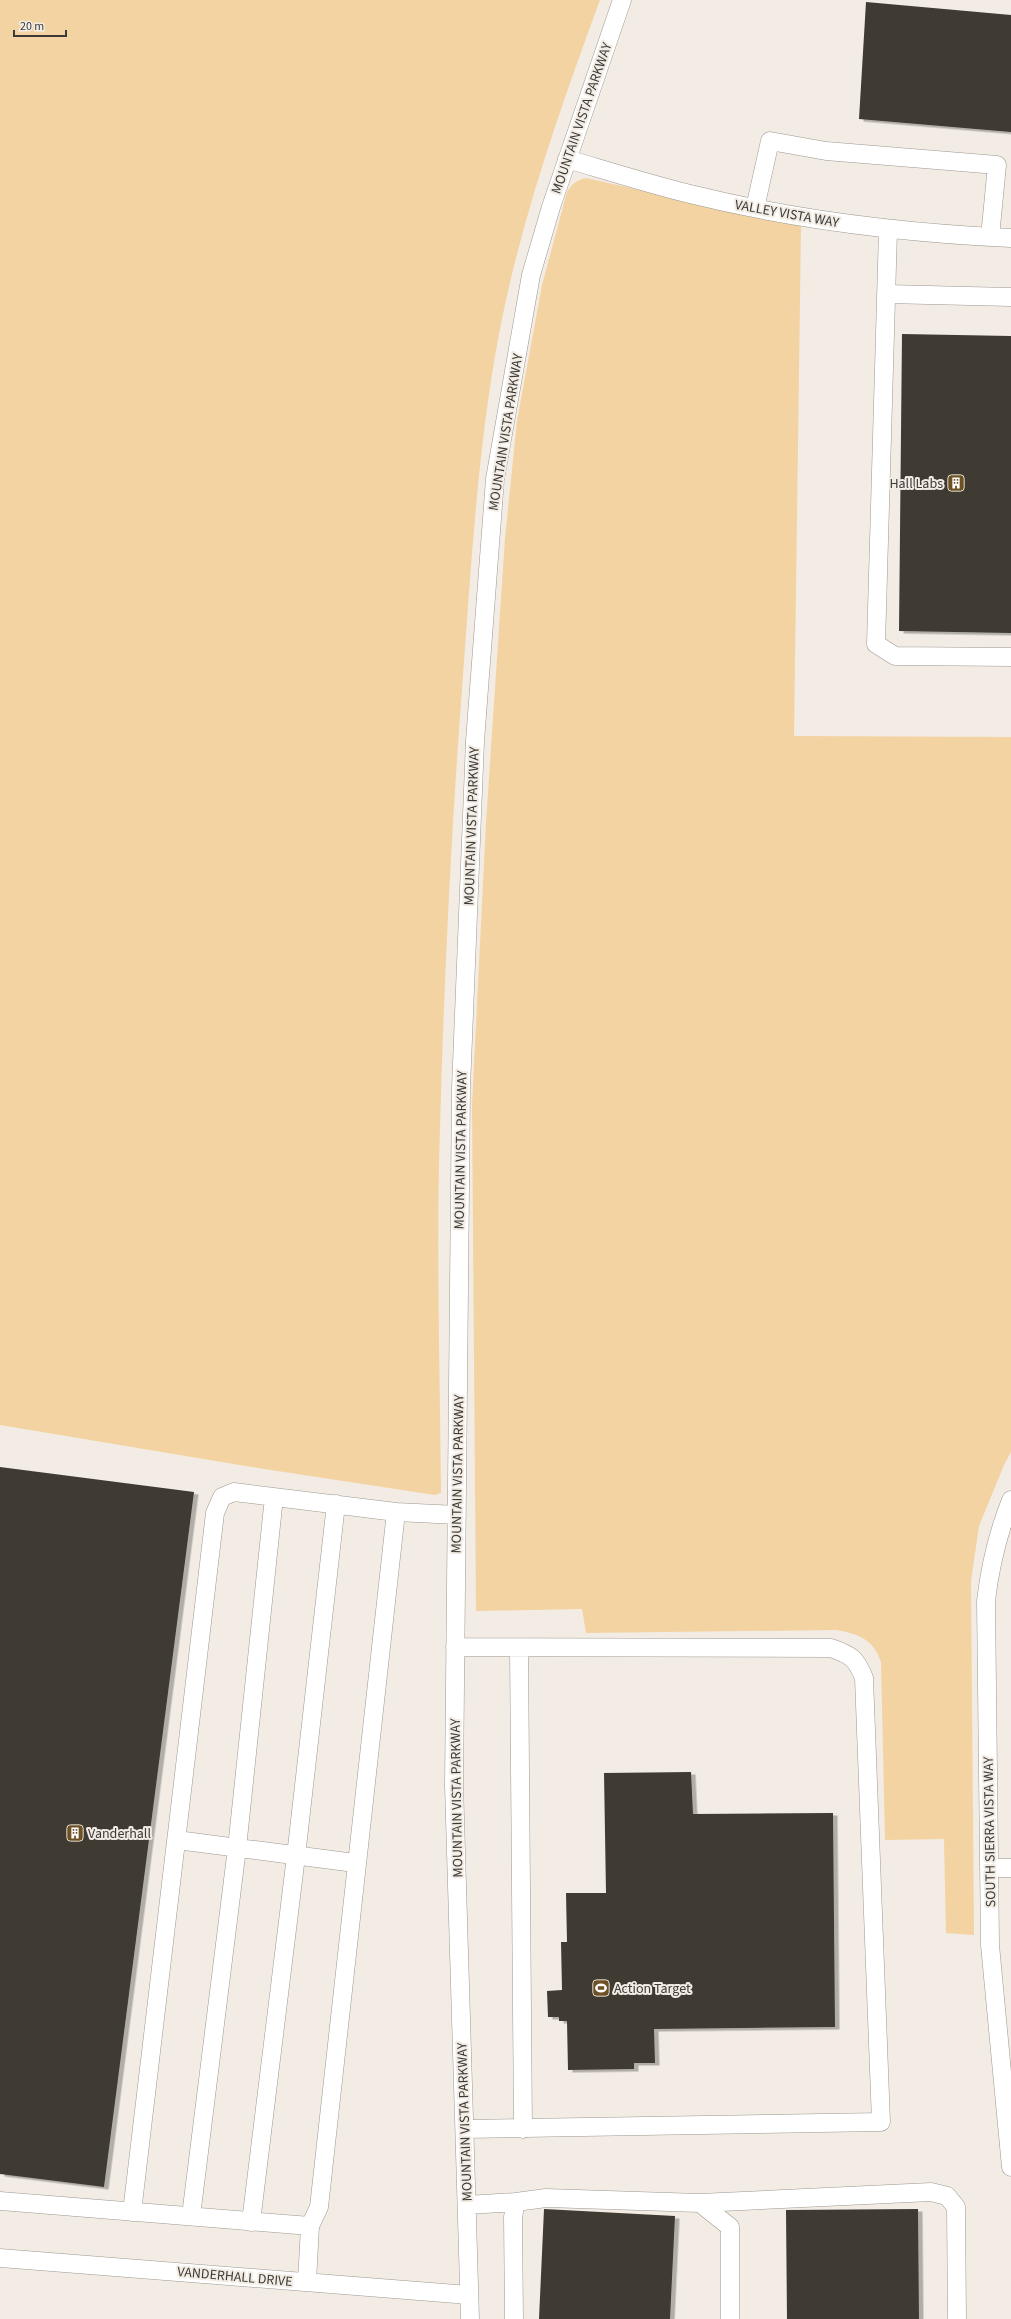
<svg xmlns="http://www.w3.org/2000/svg" width="1011" height="2319" viewBox="0 0 1011 2319" font-family="'Source Sans 3',sans-serif">
<style>
.green{fill:#f3d3a2}
.building{fill:#3f3a33;filter:url(#shadow)}
.lines{fill:none;stroke-linecap:round;stroke-linejoin:round}
.minor-casing{stroke:#9d9890;stroke-width:19}
.minor{stroke:#fff;stroke-width:18}
.labels{text-anchor:middle;stroke-width:4;stroke-linejoin:round;paint-order:stroke}
.street-label{font-size:14px;fill:#3c3a37;stroke:#f2ece4}
.poi-label{font-size:14px;fill:#3c3a37;stroke:#f2ece4;text-anchor:start}
</style>
<defs>
<filter id="shadow"><feDropShadow dx="4.5" dy="2.5" stdDeviation="0" flood-color="#0004"/></filter>
</defs>
<rect width="100%" height="100%" fill="#f2ece4"/>
<!-- green -->
<path class="green" d="M 0,0 L 600,0 C 560,109 521,219 499,334 C 477,451 471,570 462,689 C 451,835 444,981 440,1128 C 436,1249 440,1372 441,1493 L 435,1495 L 264,1469 L 0,1425 Z
M 586,178 L 801,226 L 794,736 L 1011,737 L 1011,1452 L 1004,1465 L 979,1526 L 971,1581 L 974,1935 L 946,1933 L 944,1839 L 885,1840 L 881,1662 C 873,1639 859,1634 836,1630 L 586,1633 L 582,1609 L 476,1611 L 472,1105 L 486,823 L 505,538 L 517,421 L 542,285 L 567,192 C 572,184 576,180 586,178 Z"/>
<!-- building -->
<path class="building" d="M 866,2 L 1011,15 L 1011,132 L 859,119 Z
M 902,334 L 1011,336 L 1011,633 L 899,631 Z
M 0,1467 L 194,1492 L 104,2187 L 0,2174 Z
M 691,1772 L 693,1814 L 833,1813 L 835,2027 L 654,2029 L 655,2063 L 634,2063 L 634,2069 L 568,2070 L 567,2021 L 559,2021 L 559,2017 L 548,2017 L 547,1991 L 562,1990 L 561,1942 L 567,1942 L 566,1893 L 606,1893 L 604,1773 Z
M 544,2209 L 675,2216 L 670,2319 L 539,2319 Z
M 918,2209 L 919,2319 L 787,2319 L 786,2210 Z"/>
<g class="lines">
<defs>
<path id="minor" d="M 567,159 C 608,171 649,184 690,194 C 795,220 903,233 1011,238
M 755,208 L 770,141 L 826,151 L 997,165 L 990,237
M 888,230 L 876,644 L 895,656 L 1011,657
M 886,294 L 1011,297
M 1011,1500 C 998,1533 990,1566 986,1601 L 990,1945 L 1011,2167
M 455,1647 L 831,1648 C 851,1655 856,1658 864,1678 L 881,2122 L 465,2129
M 519,1648 L 523,2129
M 177,1840 L 355,1863
M 989,1868 L 1011,1868
M 0,2201 L 310,2226 L 319,2207 L 396,1512 L 457,1515
M 700,2203 L 931,2192 L 947,2196 L 956,2207 L 957,2319
M 467,2205 L 516,2202
M 132,2212 L 215,1513 L 222,1497 L 234,1492 L 396,1512
M 191,2216 L 237,1848 L 274,1497
M 251,2222 L 296,1856 L 336,1504
M 0,2258 L 469,2295
M 307,2282 L 310,2226
M 470,2319 L 454,1785 L 461,1088 L 475,741 L 495,479 L 531,275 L 551,207 L 622,0
M 514,2319 L 513,2217 L 516,2202 L 546,2198 L 700,2203 L 730,2227 L 730,2319"/>
</defs>
<!-- minor casing -->
<use href="#minor" class="minor-casing"/>
<!-- minor -->
<use href="#minor" class="minor"/>
</g>
<!-- icons -->
<defs>
<symbol id="building-square" viewBox="-11 -11 22 22"><rect x="-9" y="-9" width="18" height="18" rx="4" fill="#6d5124" stroke="#f2ece4"/><path d="M-4-6H4V6H1V3H-1V6H-4ZM-2.5-4.3h1.7v1.8h-1.7ZM.8-4.3h1.7v1.8H.8ZM-2.5-1h1.7V.8h-1.7ZM.8-1h1.7V.8H.8Z" fill="#fff"/></symbol>
<symbol id="stadium-square" viewBox="-11 -11 22 22"><rect x="-9" y="-9" width="18" height="18" rx="4" fill="#6d5124" stroke="#f2ece4"/><path d="M0-5a6.5 5 0 1 0 0 10a6.5 5 0 1 0 0-10ZM-3.5-1.8h7v3.6h-7Z" fill="#fff"/></symbol>
</defs>
<g fill-rule="evenodd">
<use href="#building-square" x="946" y="473" width="20" height="20"/>
<use href="#building-square" x="65" y="1823" width="20" height="20"/>
<use href="#stadium-square" x="591" y="1978" width="20" height="20"/>
</g>
<g class="labels">
<!-- street labels -->
<g class="street-label">
<text transform="translate(581 118) rotate(-71)" y="5">MOUNTAIN VISTA PARKWAY</text>
<text transform="translate(787 213) rotate(10)" y="5">VALLEY VISTA WAY</text>
<text transform="translate(505 432) rotate(-81)" y="5">MOUNTAIN VISTA PARKWAY</text>
<text transform="translate(471 826) rotate(-88)" y="5">MOUNTAIN VISTA PARKWAY</text>
<text transform="translate(460 1150) rotate(-89)" y="5">MOUNTAIN VISTA PARKWAY</text>
<text transform="translate(457 1474) rotate(-89)" y="5">MOUNTAIN VISTA PARKWAY</text>
<text transform="translate(456 1798) rotate(-91)" y="5">MOUNTAIN VISTA PARKWAY</text>
<text transform="translate(989 1832) rotate(-91)" y="5">SOUTH SIERRA VISTA WAY</text>
<text transform="translate(464 2122) rotate(-92)" y="5">MOUNTAIN VISTA PARKWAY</text>
<text transform="translate(235 2276) rotate(5)" y="5">VANDERHALL DRIVE</text>
</g>
<!-- poi labels -->
<g class="poi-label">
<text x="943" y="488" text-anchor="end">Hall Labs</text>
<text x="88" y="1838">Vanderhall</text>
<text x="614" y="1993">Action Target</text>
</g>
</g>
<!-- scale -->
<path d="M14 30v6h52v-6" fill="none" stroke="#3c3a37" stroke-width="2"/>
<text x="20" y="30" font-size="12" fill="#3c3a37" stroke="#f2ece4" stroke-width="3" paint-order="stroke">20 m</text>
</svg>
